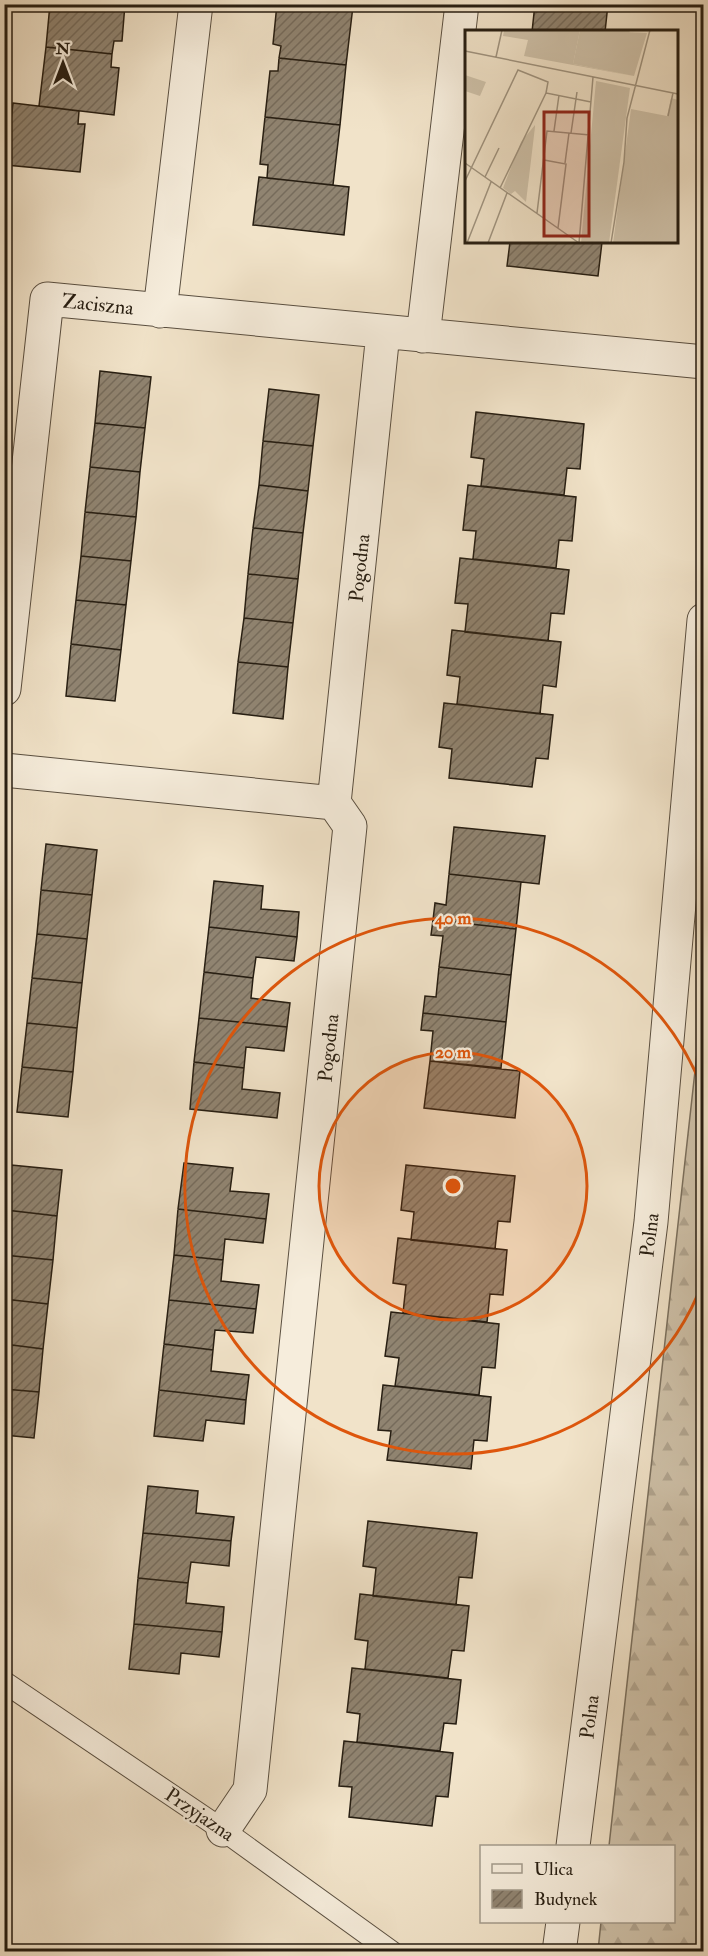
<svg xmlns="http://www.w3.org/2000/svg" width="708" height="1956" viewBox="0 0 708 1956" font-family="'IM FELL Double Pica',serif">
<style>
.forest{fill:url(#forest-firs);stroke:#7b705e;stroke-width:1.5}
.building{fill:url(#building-hatch);stroke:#271e12;stroke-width:1.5}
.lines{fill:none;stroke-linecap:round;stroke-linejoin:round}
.service-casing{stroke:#5a4f40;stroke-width:23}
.minor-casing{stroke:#5a4f40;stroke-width:35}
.service{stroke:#f6eddc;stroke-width:21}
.minor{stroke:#f6eddc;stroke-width:33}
.ring{fill:none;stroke:#de560c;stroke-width:3}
.labels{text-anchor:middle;stroke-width:4.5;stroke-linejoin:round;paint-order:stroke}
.street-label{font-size:20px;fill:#271e12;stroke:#f6eddc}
.inset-road{fill:none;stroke:#a09480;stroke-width:1.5}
.view{fill:#8f2418;fill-opacity:0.15;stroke:#8f2418;stroke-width:3}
.inset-edge{fill:none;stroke:#271e12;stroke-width:3}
.centre{fill:#de560c;stroke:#f6eddc;stroke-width:3}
.ring-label{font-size:18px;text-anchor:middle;font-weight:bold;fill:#de560c;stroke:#f6eddc;stroke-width:4.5;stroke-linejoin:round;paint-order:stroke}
</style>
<defs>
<pattern id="forest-firs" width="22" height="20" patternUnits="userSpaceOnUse" patternTransform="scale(1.5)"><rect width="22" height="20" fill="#cfc2aa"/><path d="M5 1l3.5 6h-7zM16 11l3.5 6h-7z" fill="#b2a691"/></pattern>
<pattern id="building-hatch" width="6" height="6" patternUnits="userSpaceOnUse" patternTransform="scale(1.5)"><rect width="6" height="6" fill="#908471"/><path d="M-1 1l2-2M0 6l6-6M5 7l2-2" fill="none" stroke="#766b5b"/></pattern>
</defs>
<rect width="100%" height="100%" fill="#f1e3c9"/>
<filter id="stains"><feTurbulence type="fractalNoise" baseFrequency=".00333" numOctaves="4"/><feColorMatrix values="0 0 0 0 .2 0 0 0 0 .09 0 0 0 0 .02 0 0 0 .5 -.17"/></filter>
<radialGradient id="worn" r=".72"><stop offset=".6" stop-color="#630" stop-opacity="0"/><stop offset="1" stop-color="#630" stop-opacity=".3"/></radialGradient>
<!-- forest -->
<path class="forest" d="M 703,963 L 703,1951 L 598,1951 L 601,1922 L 674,1922 L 674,1846 L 609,1846 L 697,1053 Z"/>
<!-- building -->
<path class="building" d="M 50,4 L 125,4 L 122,41 L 114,41 L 112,54 L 46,47 Z
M 277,4 L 353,6 L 346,65 L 279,58 L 281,46 L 273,44 Z
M 535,4 L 608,4 L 605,32 L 532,32 Z
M 46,47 L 112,54 L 111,67 L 119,68 L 114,115 L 39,106 Z
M 279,58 L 346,65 L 340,125 L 265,117 L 270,71 L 278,71 Z
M 13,103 L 79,111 L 78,124 L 85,124 L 80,172 L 6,165 Z
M 265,117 L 340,125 L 333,185 L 267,178 L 268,165 L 260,164 Z
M 259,177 L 349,187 L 344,235 L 253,225 Z
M 510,242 L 602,242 L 598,276 L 507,266 Z
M 100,371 L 151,377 L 145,428 L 95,423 Z
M 269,389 L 319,395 L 313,446 L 263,441 Z
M 476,412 L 584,424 L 580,469 L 567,468 L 564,495 L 481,486 L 484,459 L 471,457 Z
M 95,423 L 145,428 L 140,472 L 90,467 Z
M 263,441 L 313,446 L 308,491 L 259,485 Z
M 90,467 L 140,472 L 136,517 L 85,512 Z
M 259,485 L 308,491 L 303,533 L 253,528 Z
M 468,485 L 576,497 L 572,541 L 559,540 L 556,568 L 473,559 L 476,531 L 463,530 Z
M 85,512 L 136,517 L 131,561 L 81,556 Z
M 253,528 L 303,533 L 298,579 L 248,574 Z
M 81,556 L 131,561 L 126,605 L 76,600 Z
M 460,558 L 569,570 L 564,614 L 551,613 L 548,641 L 465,632 L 468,604 L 455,603 Z
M 248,574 L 298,579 L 293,623 L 244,618 Z
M 76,600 L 126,605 L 121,650 L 71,644 Z
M 244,618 L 293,623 L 288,667 L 238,662 Z
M 452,630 L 561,642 L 556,687 L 543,685 L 540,714 L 457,704 L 460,677 L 447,675 Z
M 71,644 L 121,650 L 115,701 L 66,696 Z
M 238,662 L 288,667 L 283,719 L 233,713 Z
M 444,703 L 553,715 L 548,759 L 536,758 L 532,787 L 449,778 L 452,749 L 439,747 Z
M 454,827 L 545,836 L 539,884 L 449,874 Z
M 46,844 L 97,850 L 92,895 L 41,890 Z
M 449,874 L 521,882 L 516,929 L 433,920 L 435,903 L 446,905 Z
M 214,881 L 263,886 L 261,909 L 299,912 L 297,937 L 209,927 Z
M 41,890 L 92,895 L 87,939 L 37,934 Z
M 433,920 L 516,929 L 511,975 L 439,967 L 443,936 L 431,935 Z
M 209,927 L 297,937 L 294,961 L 256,957 L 253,978 L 204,972 Z
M 37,934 L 87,939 L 82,983 L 32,978 Z
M 439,967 L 511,975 L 506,1022 L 423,1013 L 425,996 L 436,997 Z
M 204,972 L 253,978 L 251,998 L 290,1003 L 287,1027 L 199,1018 Z
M 32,978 L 82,983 L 77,1028 L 27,1023 Z
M 423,1013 L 506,1022 L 501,1068 L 430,1061 L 433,1031 L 421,1030 Z
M 199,1018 L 287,1027 L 284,1051 L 246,1047 L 244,1068 L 194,1062 Z
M 27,1023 L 77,1028 L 73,1072 L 22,1067 Z
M 430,1061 L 520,1071 L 515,1118 L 424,1108 Z
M 194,1062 L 244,1068 L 242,1089 L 280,1093 L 277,1118 L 190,1109 Z
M 22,1067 L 73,1072 L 68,1117 L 17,1112 Z
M 184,1163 L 233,1168 L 230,1191 L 269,1194 L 266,1219 L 178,1209 Z
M 11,1165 L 62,1170 L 57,1216 L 6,1210 Z
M 406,1165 L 515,1176 L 510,1222 L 498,1221 L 495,1249 L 411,1240 L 414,1212 L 401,1210 Z
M 178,1209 L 266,1219 L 263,1243 L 225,1239 L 223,1260 L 174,1255 Z
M 6,1210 L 57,1216 L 53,1260 L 4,1255 Z
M 398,1238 L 507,1250 L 503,1295 L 490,1294 L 487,1322 L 403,1313 L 406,1285 L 393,1283 Z
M 4,1255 L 53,1260 L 48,1304 L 4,1299 Z
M 174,1255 L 223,1260 L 221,1281 L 259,1285 L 256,1309 L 169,1300 Z
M 4,1299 L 48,1304 L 43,1349 L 4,1344 Z
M 169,1300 L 256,1309 L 253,1333 L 215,1330 L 213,1350 L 164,1344 Z
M 391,1312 L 499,1324 L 495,1368 L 482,1367 L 479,1395 L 395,1386 L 399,1358 L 385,1356 Z
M 4,1344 L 43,1349 L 39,1392 L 4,1389 Z
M 164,1344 L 213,1350 L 211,1371 L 249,1375 L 246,1400 L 159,1390 Z
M 383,1385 L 491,1397 L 487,1441 L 474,1440 L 471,1469 L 387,1460 L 391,1431 L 378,1430 Z
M 4,1389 L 39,1392 L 34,1438 L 4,1435 Z
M 159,1390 L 246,1400 L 244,1424 L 206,1420 L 203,1441 L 154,1436 Z
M 148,1486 L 198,1491 L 196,1513 L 234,1517 L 231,1541 L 143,1533 Z
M 368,1521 L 477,1533 L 472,1578 L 459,1577 L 456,1605 L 373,1596 L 376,1568 L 363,1566 Z
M 143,1533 L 231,1541 L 229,1566 L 191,1562 L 188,1583 L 138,1578 Z
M 138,1578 L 188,1583 L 186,1603 L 224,1607 L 222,1632 L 134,1624 Z
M 360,1594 L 469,1606 L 464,1651 L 452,1650 L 448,1678 L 365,1669 L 368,1641 L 355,1639 Z
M 134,1624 L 222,1632 L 219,1657 L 181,1653 L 179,1674 L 129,1669 Z
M 352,1668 L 461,1680 L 456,1724 L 444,1723 L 440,1751 L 357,1742 L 360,1714 L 347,1712 Z
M 344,1741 L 453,1753 L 448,1797 L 436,1796 L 432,1826 L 349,1817 L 352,1787 L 339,1786 Z"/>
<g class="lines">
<defs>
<path id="service" d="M 4,1682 L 223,1830 L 392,1952"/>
<path id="minor" d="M 160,311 L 196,4
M 423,336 L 462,4
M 4,689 L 47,299 L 704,362
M 4,770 L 334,803 L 350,826 L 250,1790 L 223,1830
M 334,803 L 383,333
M 573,1846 L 651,1222 L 704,620
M 559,1952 L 563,1922"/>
</defs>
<!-- service casing -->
<use href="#service" class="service-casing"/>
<!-- minor casing -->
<use href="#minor" class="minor-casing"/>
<!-- service -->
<use href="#service" class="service"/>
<!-- minor -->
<use href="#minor" class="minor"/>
</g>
<!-- distance rings -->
<circle cx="453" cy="1186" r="134" fill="#de560c" fill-opacity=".12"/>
<g class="ring">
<circle cx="453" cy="1186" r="134"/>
<path d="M703 1282A268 268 0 1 1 703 1090"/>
</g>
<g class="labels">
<!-- street labels -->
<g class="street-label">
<text transform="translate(98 304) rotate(6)" y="7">Zaciszna</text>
<text transform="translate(359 568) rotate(-84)" y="7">Pogodna</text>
<text transform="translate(328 1048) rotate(-84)" y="7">Pogodna</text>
<text transform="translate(649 1235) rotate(-83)" y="7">Polna</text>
<text transform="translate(589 1717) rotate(-83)" y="7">Polna</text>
<text transform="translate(200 1814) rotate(34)" y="7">Przyjazna</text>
</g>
</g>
<!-- overview -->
<g transform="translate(465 30)">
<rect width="213" height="213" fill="#f1e3c9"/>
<path d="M 39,0 L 115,0 L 108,34 L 168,46 L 59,26 L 63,10 L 38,6 ZM 0,45 L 21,52 L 15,66 L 0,61 ZM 206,68 L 213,70 L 213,213 L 148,213 L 166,79 L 202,86 Z" fill="#cfc2aa"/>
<path d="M 131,51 L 165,58 L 144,213 L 116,213 Z" fill="#cfc2aa"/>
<path d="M 115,0 L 182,3 L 169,46 L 108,34 ZM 70,95 L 70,97 L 61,172 L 50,161 L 46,164 L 38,158 L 56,112 Z" fill="#cfc2aa"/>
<path d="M 117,0 L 165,0 L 159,27 L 113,18 ZM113 28a8 8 0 1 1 16 0a8 8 0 1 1-16 0Z" fill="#cfc2aa"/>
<path class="inset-road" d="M 0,21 L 213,64M 31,27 L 37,0M 203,86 L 208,63M 89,101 L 94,65M 106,103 L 112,62M 79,130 L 101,134 L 93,198M 0,133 L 114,213M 100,133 L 104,103M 20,147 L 34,118M 0,151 L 53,40 L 83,52 L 81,63 L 126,72M 35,158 L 81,63M 72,183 L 82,101 L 125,105M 2,213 L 26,152M 23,213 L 42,163M 114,213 L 128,47M 146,213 L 159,132 L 162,88 L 185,0"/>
<path class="view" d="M 79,82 L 124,82 L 124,206 L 79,206 Z"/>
<rect width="213" height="213" class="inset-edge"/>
</g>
<circle cx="453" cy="1186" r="9" class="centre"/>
<g class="ring-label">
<text x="453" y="924">40 m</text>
<text x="453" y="1058">20 m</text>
</g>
<!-- margin -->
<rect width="708" height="1956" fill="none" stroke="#f1e3c9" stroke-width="24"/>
<rect x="6" y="6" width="696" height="1944" fill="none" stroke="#271e12" stroke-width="3"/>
<rect x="12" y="12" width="684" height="1932" fill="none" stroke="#271e12" stroke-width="1.5"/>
<!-- legend -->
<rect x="480" y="1845" width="195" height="78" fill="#f6eddc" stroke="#a39a8b" stroke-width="1.5"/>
<rect x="492" y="1864" width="30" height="9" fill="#f6eddc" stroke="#a39a8b" stroke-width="1.5"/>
<text x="534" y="1875" font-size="18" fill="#271e12">Ulica</text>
<rect x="492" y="1890" width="30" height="18" fill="url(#building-hatch)" stroke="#a39a8b" stroke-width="1.5"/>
<text x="534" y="1905" font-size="18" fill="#271e12">Budynek</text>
<!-- north arrow -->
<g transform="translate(63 63)" stroke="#f6eddc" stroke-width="4.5" paint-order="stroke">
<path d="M0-4.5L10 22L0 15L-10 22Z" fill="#271e12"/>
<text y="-9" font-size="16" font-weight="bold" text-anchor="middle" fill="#271e12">N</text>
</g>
<rect width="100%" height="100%" filter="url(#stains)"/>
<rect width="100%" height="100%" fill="url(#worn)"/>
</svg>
